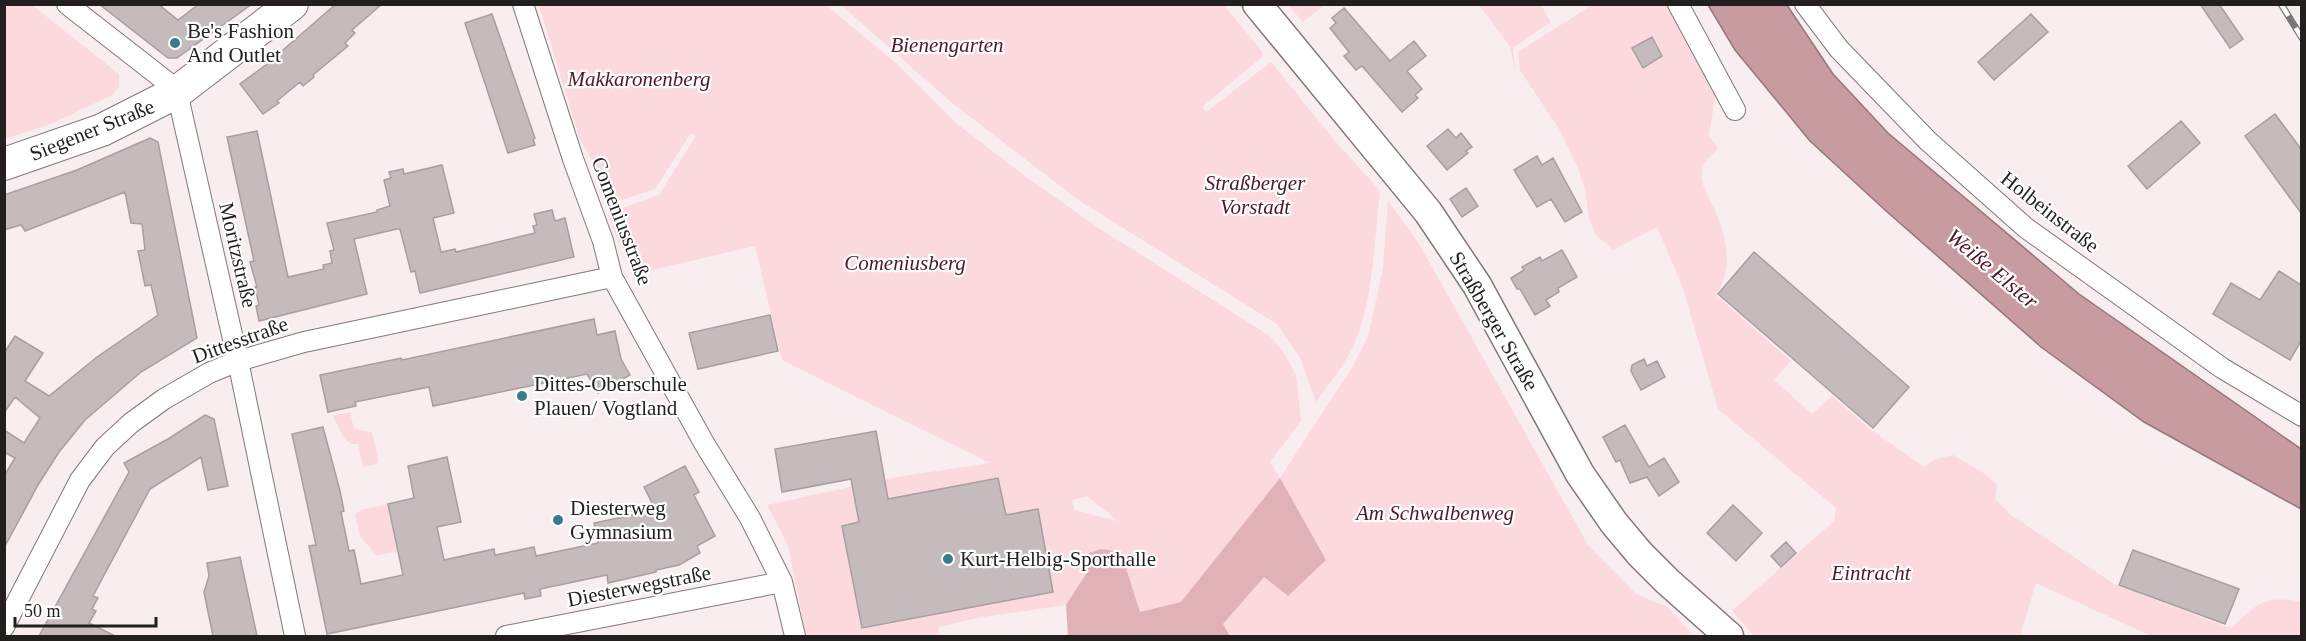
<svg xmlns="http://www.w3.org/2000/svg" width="2306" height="641" viewBox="0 0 2306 641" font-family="Georgia,serif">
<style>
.green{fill:#fbd9dd;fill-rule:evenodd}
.forest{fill:#e0b2b7}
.water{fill:#c89ba0;stroke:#967679;stroke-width:1.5}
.building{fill:#c5bbbc;stroke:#a89e9f;stroke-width:1.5}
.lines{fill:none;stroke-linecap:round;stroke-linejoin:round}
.street-casing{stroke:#827879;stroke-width:22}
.secondary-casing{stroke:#827879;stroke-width:31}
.primary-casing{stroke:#827879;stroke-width:34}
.street{stroke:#fff;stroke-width:20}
.secondary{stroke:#fff;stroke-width:28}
.primary{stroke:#fff;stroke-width:32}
.rail-casing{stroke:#7b7475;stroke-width:7}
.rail{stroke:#fefefe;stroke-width:4.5;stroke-dasharray:14;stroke-linecap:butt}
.poi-dot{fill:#3a7a8e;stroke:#fefefe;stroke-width:2}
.labels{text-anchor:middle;stroke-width:4.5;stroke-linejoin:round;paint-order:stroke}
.poi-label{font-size:21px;fill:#231f1f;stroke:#fefefe;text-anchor:start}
.park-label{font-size:21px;font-style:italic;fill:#501824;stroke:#fefefe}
.street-label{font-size:21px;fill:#231f1f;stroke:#fefefe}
.water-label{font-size:22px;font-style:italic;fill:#4f1723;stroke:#fefefe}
</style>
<rect width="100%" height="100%" fill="#f8eeef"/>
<!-- green -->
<path class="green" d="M 5,4 L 32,5 L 119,74 L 119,87 L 112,95 L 51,124 L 5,139 Z
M 539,5 L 826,5 L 896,63 L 956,123 L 1026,177 L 1097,227 L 1270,336 L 1286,356 L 1296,375 L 1301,421 L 1270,462 L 1280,478 L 1351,369 L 1368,337 L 1383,268 L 1388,201 L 1418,242 L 1588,545 L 1636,594 L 1667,607 L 1694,636 L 1230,636 L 1223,624 L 1264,576 L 1280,478 L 1181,603 L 1140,612 L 1121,552 L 1087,574 L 1066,605 L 977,618 L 938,627 L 940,636 L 806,636 L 788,545 L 767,505 L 897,477 L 990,463 L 782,360 L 755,246 L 635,274 L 627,251 L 619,245 L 608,213 L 659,195 L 696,136 L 691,133 L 655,189 L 606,205 L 592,160 L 580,140 ZM 1087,496 L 1116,519 L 1117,521 L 1074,510 L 1072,500 Z
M 841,5 L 1224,5 L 1263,53 L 1262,57 L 1202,107 L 1206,112 L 1271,62 L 1335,141 L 1380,191 C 1375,235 1373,304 1354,344 C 1345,365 1329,384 1316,402 L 1300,358 L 1277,324 L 1080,201 L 952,103 Z
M 1288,5 L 1324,5 L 1303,22 Z
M 1479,5 L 1541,5 L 1551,22 L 1513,48 L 1515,72 L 1510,46 Z
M 1592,5 L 1669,5 L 1717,86 L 1709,135 L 1718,148 C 1714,153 1706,160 1703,166 C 1698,181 1707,194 1713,206 C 1727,236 1734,267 1716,295 L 1791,361 L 1774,380 L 1812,414 L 1832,396 L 1870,429 L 1924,467 L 1936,459 L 1953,455 L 1982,472 L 1997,484 L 1995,499 L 2011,515 L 2114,584 L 2226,627 L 2232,627 C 2259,603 2264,595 2301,602 L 2301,636 L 2151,636 L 2036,583 L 2020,636 L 1754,636 L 1732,611 L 1834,521 L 1836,508 L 1718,409 L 1683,288 L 1657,227 L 1613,250 L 1595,234 L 1589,219 L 1586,193 L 1578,168 L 1559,129 L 1520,70 L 1518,52 Z
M 350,412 L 354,429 L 372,432 L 379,463 L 363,467 L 358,444 L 351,444 L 343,437 L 333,416 Z
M 388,504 L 398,552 L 376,555 L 360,536 L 355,514 L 361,510 Z"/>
<!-- forest -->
<path class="forest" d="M 1280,478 L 1326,560 L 1288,596 L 1264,577 L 1223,624 L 1230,636 L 1068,636 L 1066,605 L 1086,574 L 1083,555 L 1101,549 L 1121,552 L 1140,612 L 1181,602 Z"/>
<!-- water -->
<path class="water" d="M 1708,5 L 1787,5 L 1833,74 L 1888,133 L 2079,294 L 2301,449 L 2301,509 L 2144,422 L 2041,347 L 1885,210 L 1810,141 L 1735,50 Z"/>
<!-- building -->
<path class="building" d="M 99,4 L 158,4 L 178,20 L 199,4 L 252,4 L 177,58 L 168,58 Z
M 336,4 L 382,4 L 352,30 L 355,33 L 345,43 L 348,46 L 313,75 L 314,77 L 303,86 L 300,82 L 277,101 L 279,103 L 263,114 L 240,84 L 267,64 Z
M 2200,4 L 2219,4 L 2243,39 L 2230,48 Z
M 1344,8 L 1390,61 L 1414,41 L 1426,56 L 1407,71 L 1422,89 L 1415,95 L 1418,98 L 1402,112 L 1362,66 L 1356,70 L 1344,56 L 1349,52 L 1330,28 L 1336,23 L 1332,18 Z
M 492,14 L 535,138 L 533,139 L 535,145 L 508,153 L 465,23 Z
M 2031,14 L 2048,32 L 1994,80 L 1978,62 Z
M 1652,37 L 1662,56 L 1643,68 L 1632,48 Z
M 2275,114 L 2301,149 L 2301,213 L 2245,136 Z
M 2181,121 L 2200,143 L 2147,189 L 2128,166 Z
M 1448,129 L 1456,138 L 1461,133 L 1472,147 L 1466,151 L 1468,153 L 1447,170 L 1427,146 Z
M 257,131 L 288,277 L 324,269 L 323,265 L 332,263 L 330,251 L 334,250 L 327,223 L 377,212 L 377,210 L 390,206 L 384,180 L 391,178 L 389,172 L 403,169 L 404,174 L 442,165 L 454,213 L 433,218 L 441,252 L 455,249 L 456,252 L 535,233 L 533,226 L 537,225 L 534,214 L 552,210 L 555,221 L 565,218 L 574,257 L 420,293 L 415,271 L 411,272 L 400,229 L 397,229 L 354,239 L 367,294 L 259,321 L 256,306 L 259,305 L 255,287 L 257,287 L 250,262 L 254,261 L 227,137 Z
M 150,138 L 158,142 L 197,338 L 141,372 L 85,420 L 59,452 L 38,485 L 4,548 L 4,476 L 15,458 L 4,452 L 4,430 L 24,443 L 40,418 L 15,397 L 4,413 L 4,353 L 15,336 L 43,353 L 25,381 L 49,396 L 97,357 L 158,315 L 151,285 L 145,286 L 138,251 L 145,250 L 142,224 L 131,223 L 125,192 L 25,231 L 21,225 L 4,230 L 4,195 L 77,170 Z
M 1537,156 L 1542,165 L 1553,158 L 1582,212 L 1565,222 L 1551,199 L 1537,207 L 1514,170 Z
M 1466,188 L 1478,206 L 1462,217 L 1450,199 Z
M 1562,250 L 1577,277 L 1558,288 L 1559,292 L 1546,300 L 1550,306 L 1535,315 L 1520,289 L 1517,289 L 1511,278 L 1524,270 L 1522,267 L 1540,257 L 1542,261 Z
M 1754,252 L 1909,387 L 1873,428 L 1718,294 Z
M 2279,271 L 2301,285 L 2301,341 L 2290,360 L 2213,314 L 2231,283 L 2260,300 Z
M 770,315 L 778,351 L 698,369 L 689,333 Z
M 594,319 L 597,335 L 615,331 L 621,359 L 630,375 L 598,393 L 587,374 L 433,406 L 429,387 L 355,402 L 356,406 L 328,412 L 320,375 L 401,358 L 402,360 Z
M 1644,359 L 1647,366 L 1657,361 L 1665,377 L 1641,390 L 1631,371 L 1632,365 Z
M 205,415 L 214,419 L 228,486 L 208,490 L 201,457 L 150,489 L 93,596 L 98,598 L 92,609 L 96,611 L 89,623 L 115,636 L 39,636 L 129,472 L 124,463 L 168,439 Z
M 1625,425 L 1649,467 L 1664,458 L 1679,482 L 1659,496 L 1647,477 L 1630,483 L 1620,460 L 1616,462 L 1603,437 Z
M 323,427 L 340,491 L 344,511 L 341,512 L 349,551 L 354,550 L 361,584 L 403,575 L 388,504 L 414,498 L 408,466 L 447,457 L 461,522 L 437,527 L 444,560 L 494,549 L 495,555 L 534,547 L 536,556 L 598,543 L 594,523 L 642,513 L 641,507 L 653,505 L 644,487 L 685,466 L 699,492 L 694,495 L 715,536 L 697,546 L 700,553 L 679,565 L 656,570 L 656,572 L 608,583 L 607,575 L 540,589 L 541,596 L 525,599 L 524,593 L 327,634 L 309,546 L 316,545 L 292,434 Z
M 876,431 L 888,499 L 998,478 L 1006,515 L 1038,509 L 1053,592 L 862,628 L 842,526 L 859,522 L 851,479 L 782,492 L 775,449 Z
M 1733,505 L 1762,533 L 1736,561 L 1707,533 Z
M 1786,542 L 1796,553 L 1781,567 L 1771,556 Z
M 2133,550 L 2239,589 L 2225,624 L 2119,585 Z
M 240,557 L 257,636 L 213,636 L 204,592 L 209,576 L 207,563 Z"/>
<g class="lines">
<defs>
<path id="street" d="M 67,4 L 167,82 L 177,92 L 238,361 L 295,636
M 523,4 L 573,159 L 603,241 L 612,277 L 704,443 L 750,518 L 782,582 L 795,636
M 1678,4 L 1735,110
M 1805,4 L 1839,49 L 1928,141 L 2026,228 L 2222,368 L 2302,416
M 4,627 L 80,480 L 105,447 L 131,423 L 164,399 L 209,373 L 238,361 L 304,342 L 612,277
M 506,636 L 782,582"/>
<path id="secondary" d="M 1257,4 L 1428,212 L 1477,285 L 1580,474 L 1614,523 L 1640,554 L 1667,581 L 1729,636"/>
<path id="primary" d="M 4,164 L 102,130 L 177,92 L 292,4"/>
</defs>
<!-- street casing -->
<use href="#street" class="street-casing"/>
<!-- secondary casing -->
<use href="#secondary" class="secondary-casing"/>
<!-- primary casing -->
<use href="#primary" class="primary-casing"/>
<!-- street -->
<use href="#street" class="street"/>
<!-- secondary -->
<use href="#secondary" class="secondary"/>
<!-- primary -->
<use href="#primary" class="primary"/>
<defs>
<path id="rail" d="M 2281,4 L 2302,38"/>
</defs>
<!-- rail casing -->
<use href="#rail" class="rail-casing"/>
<!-- rail -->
<use href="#rail" class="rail"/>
</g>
<!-- markers -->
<g class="poi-dot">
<circle cx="175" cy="43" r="6"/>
<circle cx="522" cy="396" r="6"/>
<circle cx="558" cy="520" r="6"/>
<circle cx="948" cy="559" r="6"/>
</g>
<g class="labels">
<!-- poi labels -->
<g class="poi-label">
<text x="187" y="38">Be's Fashion<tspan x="187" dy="24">And Outlet</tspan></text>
<text x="534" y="391">Dittes-Oberschule<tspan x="534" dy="24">Plauen/ Vogtland</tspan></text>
<text x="570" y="515">Diesterweg<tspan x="570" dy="24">Gymnasium</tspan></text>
<text x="960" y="566">Kurt-Helbig-Sporthalle</text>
</g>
<!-- park labels -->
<g class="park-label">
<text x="947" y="52">Bienengarten</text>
<text x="639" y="86">Makkaronenberg</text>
<text x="1255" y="190">Straßberger<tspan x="1255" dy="24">Vorstadt</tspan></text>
<text x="905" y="270">Comeniusberg</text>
<text x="1435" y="520">Am Schwalbenweg</text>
<text x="1871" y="580">Eintracht</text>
</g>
<!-- street labels -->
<g class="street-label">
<text transform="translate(92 130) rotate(-22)" y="7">Siegener Straße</text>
<text transform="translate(2050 212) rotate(38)" y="7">Holbeinstraße</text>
<text transform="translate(622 221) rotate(69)" y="7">Comeniusstraße</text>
<text transform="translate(238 255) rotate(77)" y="7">Moritzstraße</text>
<text transform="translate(1494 321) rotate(60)" y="7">Straßberger Straße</text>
<text transform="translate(240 340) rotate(-20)" y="7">Dittesstraße</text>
<text transform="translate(639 586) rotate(-11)" y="7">Diesterwegstraße</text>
</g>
<!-- water labels -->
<g class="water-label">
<text transform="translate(1993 268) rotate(40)" y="8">Weiße Elster</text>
</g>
</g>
<!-- border -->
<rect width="2306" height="641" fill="none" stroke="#231f1f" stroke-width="12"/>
<!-- scale -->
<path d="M15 617v9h141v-9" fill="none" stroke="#231f1f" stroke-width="3"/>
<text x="24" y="617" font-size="18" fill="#231f1f" stroke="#fefefe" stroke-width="4.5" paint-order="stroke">50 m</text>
</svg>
